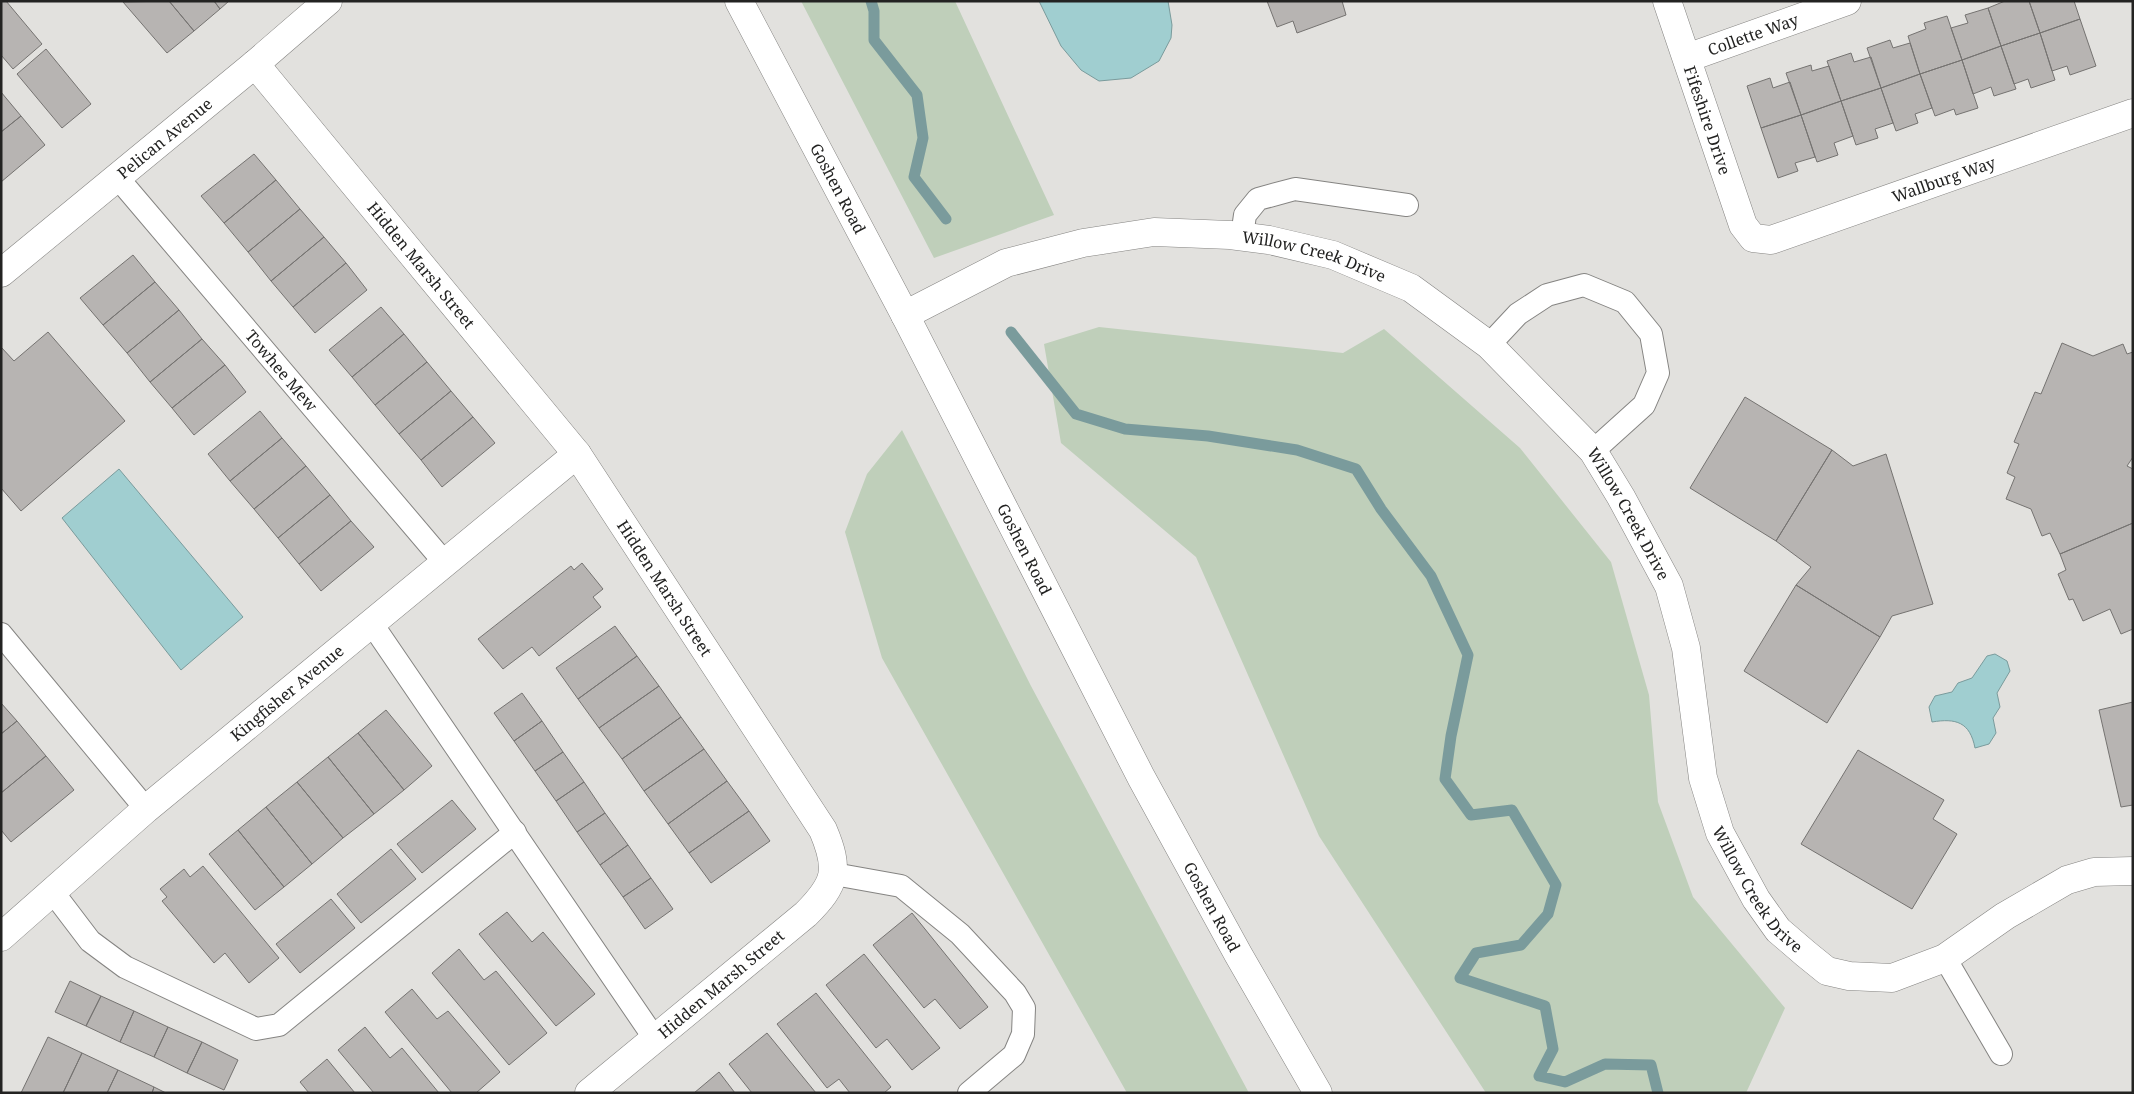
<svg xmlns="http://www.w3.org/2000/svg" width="2134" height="1094" viewBox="0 0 2134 1094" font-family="'Noto Serif',serif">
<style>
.green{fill:#bfcfba}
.water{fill:#a0ced0;stroke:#7a9b9c}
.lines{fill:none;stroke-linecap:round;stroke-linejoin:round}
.stream{stroke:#7a9b9c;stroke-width:11}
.building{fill:#b7b4b2;stroke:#757371}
.service-casing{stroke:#858482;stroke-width:24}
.minor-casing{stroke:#858482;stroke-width:29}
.tertiary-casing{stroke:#858482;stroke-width:29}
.service{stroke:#fff;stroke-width:22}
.minor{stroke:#fff;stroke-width:28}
.tertiary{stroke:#fff;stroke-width:28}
.labels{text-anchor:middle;stroke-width:5;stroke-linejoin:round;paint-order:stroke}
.street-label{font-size:16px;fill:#232322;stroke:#fff}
</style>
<rect width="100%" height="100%" fill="#e2e1de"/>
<!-- green -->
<path class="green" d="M 801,1 L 955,1 L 1054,215 L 934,258 Z
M 1099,327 L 1343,353 L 1384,329 L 1520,448 L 1611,562 L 1649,695 L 1658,802 L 1693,897 L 1785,1008 L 1746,1093 L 1486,1093 L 1319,836 L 1196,557 L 1061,443 L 1044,344 Z
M 902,430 L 1031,686 L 1249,1093 L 1127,1093 L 882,658 L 845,532 L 867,474 Z"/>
<!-- water -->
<path class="water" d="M 1039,1 L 1168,1 L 1172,25 L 1171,38 L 1159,61 L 1131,78 L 1099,81 L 1081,70 L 1061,46 Z
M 119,469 L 243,617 L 181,670 L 62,518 Z
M 1995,654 L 2007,661 L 2010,671 L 1997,693 L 2000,707 L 1993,718 L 1996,733 L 1989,744 L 1975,748 C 1970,722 1956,718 1932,722 L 1929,707 L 1935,696 L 1952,692 L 1958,683 L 1972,678 L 1987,656 Z"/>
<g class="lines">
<!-- stream -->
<path class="stream" d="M 871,1 L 874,11 L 874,40 L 917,95 L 923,138 L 914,177 L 946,219
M 1011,332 L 1076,414 L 1125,429 L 1208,436 L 1297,450 L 1356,469 L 1381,509 L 1431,576 L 1468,655 L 1451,736 L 1445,779 L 1471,815 L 1512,810 L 1556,885 L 1548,914 L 1521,945 L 1476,953 L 1460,978 L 1545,1006 L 1553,1049 L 1539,1076 L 1565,1082 L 1605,1064 L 1651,1065 L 1658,1093"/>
</g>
<!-- building -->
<path class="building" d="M 1,1 L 6,1 L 42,44 L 13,69 L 1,55 Z
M 169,1 L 214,1 L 220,9 L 194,31 Z
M 169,1 L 194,31 L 167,53 L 123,2 Z
M 214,1 L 229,1 L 220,9 Z
M 1267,1 L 1342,1 L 1346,15 L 1297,33 L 1293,21 L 1277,27 Z
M 2029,1 L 2040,33 L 2001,46 L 1988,8 L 2005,1 Z
M 2029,1 L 2074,1 L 2080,19 L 2040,33 Z
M 1988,8 L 2001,46 L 1962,60 L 1951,28 L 1968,23 L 1965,15 Z
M 1947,16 L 1962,60 L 1920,74 L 1908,36 L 1926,29 L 1924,23 Z
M 2080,19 L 2096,66 L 2070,75 L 2067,66 L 2052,71 L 2040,33 Z
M 2040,33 L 2055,80 L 2031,88 L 2028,79 L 2014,84 L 2001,46 Z
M 1890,40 L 1893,48 L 1910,43 L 1920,74 L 1881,88 L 1867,48 Z
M 2001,46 L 2016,89 L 1994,96 L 1991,87 L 1973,94 L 1962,60 Z
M 46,49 L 91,104 L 62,128 L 17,74 Z
M 1851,53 L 1854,62 L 1871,57 L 1881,88 L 1841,101 L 1827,61 Z
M 1962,60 L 1978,108 L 1956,115 L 1954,109 L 1935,116 L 1920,74 Z
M 1811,65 L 1812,71 L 1829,66 L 1841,101 L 1801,115 L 1786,73 Z
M 1920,74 L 1932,108 L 1915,114 L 1918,123 L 1896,131 L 1881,88 Z
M 1770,78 L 1773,88 L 1790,82 L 1801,115 L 1761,128 L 1747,86 Z
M 1881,88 L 1893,123 L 1875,129 L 1878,138 L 1856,145 L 1841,101 Z
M 1,92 L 21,116 L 1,132 Z
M 1841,101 L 1853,136 L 1834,143 L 1838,155 L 1817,162 L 1801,115 Z
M 1801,115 L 1815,157 L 1795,163 L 1798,171 L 1778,178 L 1761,128 Z
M 21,116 L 45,145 L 1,182 L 1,132 Z
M 254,154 L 276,180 L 224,223 L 201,196 Z
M 276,180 L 300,209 L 248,252 L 224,223 Z
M 300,209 L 324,237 L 271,281 L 248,252 Z
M 324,237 L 346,263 L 293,307 L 271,281 Z
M 133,255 L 155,282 L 103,325 L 80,298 Z
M 346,263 L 367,290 L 315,333 L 293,307 Z
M 155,282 L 179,310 L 127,353 L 103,325 Z
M 381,307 L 404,334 L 352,377 L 329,350 Z
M 179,310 L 202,339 L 150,382 L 127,353 Z
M 48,332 L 125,421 L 21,511 L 1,488 L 1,347 L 14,361 Z
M 404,334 L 427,362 L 375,405 L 352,377 Z
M 202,339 L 225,365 L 172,408 L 150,382 Z
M 2062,343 L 2093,356 L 2123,344 L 2127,354 L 2133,352 L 2133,457 L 2127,466 L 2133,469 L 2133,523 L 2060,554 L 2050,533 L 2042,536 L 2031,509 L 2006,499 L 2015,477 L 2007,473 L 2019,444 L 2014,442 L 2035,392 L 2041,394 Z
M 427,362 L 451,391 L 399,434 L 375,405 Z
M 225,365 L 246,392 L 194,435 L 172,408 Z
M 451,391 L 473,417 L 421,460 L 399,434 Z
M 1745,397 L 1832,450 L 1776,541 L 1690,488 Z
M 260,411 L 282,438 L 230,481 L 208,454 Z
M 473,417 L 495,443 L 442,487 L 421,460 Z
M 282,438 L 306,466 L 254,509 L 230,481 Z
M 1832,450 L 1853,466 L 1886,454 L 1933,604 L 1892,616 L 1880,637 L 1796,585 L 1811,567 L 1776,541 Z
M 306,466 L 330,495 L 278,538 L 254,509 Z
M 330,495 L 351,521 L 299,564 L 278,538 Z
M 351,521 L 374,547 L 321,591 L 299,564 Z
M 2133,523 L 2133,629 L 2121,634 L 2110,609 L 2083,621 L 2073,599 L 2069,600 L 2058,574 L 2066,570 L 2060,554 Z
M 582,563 L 603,589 L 593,597 L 601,607 L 539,656 L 532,647 L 503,669 L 478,639 L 571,566 L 574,570 Z
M 1796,585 L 1880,637 L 1827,723 L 1744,671 Z
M 615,626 L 637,656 L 578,699 L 556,668 Z
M 637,656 L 659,686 L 599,728 L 578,699 Z
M 659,686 L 681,717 L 622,759 L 599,728 Z
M 522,693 L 542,721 L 514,741 L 494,713 Z
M 2133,702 L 2133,805 L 2121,807 L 2099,710 Z
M 1,703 L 17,721 L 1,734 Z
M 386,710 L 432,766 L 404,790 L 358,733 Z
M 681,717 L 704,749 L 644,791 L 622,759 Z
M 17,721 L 46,756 L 1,793 L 1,734 Z
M 542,721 L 563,752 L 535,771 L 514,741 Z
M 358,733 L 404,790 L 374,814 L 328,757 Z
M 704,749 L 727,781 L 668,824 L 644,791 Z
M 1858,750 L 1944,800 L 1933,819 L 1957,834 L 1912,909 L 1801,844 Z
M 563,752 L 584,782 L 556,801 L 535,771 Z
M 46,756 L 74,790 L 11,842 L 1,830 L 1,793 Z
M 328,757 L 374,814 L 343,838 L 297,782 Z
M 727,781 L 749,811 L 689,853 L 668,824 Z
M 297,782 L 343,838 L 312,864 L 266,807 Z
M 584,782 L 605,813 L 577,832 L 556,801 Z
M 452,800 L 476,829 L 422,873 L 397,844 Z
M 266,807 L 312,864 L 284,887 L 238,830 Z
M 749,811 L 770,841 L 711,883 L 689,853 Z
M 605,813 L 628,845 L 600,865 L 577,832 Z
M 238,830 L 284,887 L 255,910 L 209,854 Z
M 628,845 L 651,878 L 623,897 L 600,865 Z
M 391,849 L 416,879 L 361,923 L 337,894 Z
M 203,866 L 279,958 L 249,983 L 225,953 L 214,963 L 162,901 L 167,897 L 160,889 L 184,869 L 190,877 Z
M 651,878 L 673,909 L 645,929 L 623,897 Z
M 331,899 L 355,928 L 300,973 L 276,944 Z
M 507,912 L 532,942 L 543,932 L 595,994 L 556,1026 L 479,934 Z
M 912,913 L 988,1007 L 960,1029 L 935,999 L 924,1008 L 873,945 Z
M 459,949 L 484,980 L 496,971 L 547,1033 L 509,1065 L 432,973 Z
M 864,954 L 940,1048 L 912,1070 L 887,1039 L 876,1048 L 826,985 Z
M 70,981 L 101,996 L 86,1026 L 55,1012 Z
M 412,989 L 437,1019 L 448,1011 L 500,1072 L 476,1093 L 452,1093 L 385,1012 Z
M 816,993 L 891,1087 L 884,1093 L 850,1093 L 839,1079 L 827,1088 L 777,1024 Z
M 101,996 L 134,1011 L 120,1042 L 86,1026 Z
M 134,1011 L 168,1027 L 154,1057 L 120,1042 Z
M 168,1027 L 202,1042 L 187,1073 L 154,1057 Z
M 365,1027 L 390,1058 L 402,1048 L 439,1093 L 374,1093 L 338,1050 Z
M 767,1033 L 816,1093 L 752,1093 L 729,1064 Z
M 48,1037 L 82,1053 L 63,1093 L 21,1093 Z
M 202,1042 L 238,1060 L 224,1090 L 187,1073 Z
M 82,1053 L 118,1070 L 107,1093 L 63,1093 Z
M 327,1059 L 355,1093 L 309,1093 L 300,1082 Z
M 118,1070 L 154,1087 L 152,1093 L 107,1093 Z
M 719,1072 L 735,1093 L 694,1093 Z
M 154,1087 L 166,1093 L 152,1093 Z"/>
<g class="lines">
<defs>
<g id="service">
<path id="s1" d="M 117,177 L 445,563"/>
<path d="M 1242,236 L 1245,215 L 1258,199 L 1295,189 L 1407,205"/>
<path d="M 1489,345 L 1518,314 L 1547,295 L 1584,285 L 1625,302 L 1651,334 L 1658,373 L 1644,405 L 1593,451"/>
<path d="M 372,624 L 655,1039"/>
<path d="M 1,634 L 146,809"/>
<path d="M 834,874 L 901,886 L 960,934 L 1015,993 L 1024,1008 L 1023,1034 L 1014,1055 L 969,1093"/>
<path d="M 52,891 L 90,941 L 125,967 L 256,1029 L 279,1025 L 515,832"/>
<path d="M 1945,958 L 2001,1054"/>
</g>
<g id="minor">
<path id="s2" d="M 1667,1 L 1743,225 L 1753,238 L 1771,240 L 2133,113"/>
<path id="s3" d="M 1687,58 L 1847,1"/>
<path id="s4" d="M 255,64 L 577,454 L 823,830 C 840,870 836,884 806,914 L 589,1093"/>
<path id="s5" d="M 1,273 L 255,64 L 328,1"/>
<path id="s6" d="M 905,315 L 1006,263 L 1083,243 L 1154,232 L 1230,235 L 1269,240 L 1333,255 L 1411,288 L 1489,345 L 1593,451 L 1621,497 L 1669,586 L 1686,648 L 1703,778 L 1720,833 L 1756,899 L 1778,930 L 1806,954 L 1827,971 L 1849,976 L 1892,978 L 1945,958 L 2005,916 L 2067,880 L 2094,872 L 2133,871"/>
<path id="s7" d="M 1,937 L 146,809 L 577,454"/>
</g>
<g id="tertiary">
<path id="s8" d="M 739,1 L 905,315 L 1141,777 L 1238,954 L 1318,1093"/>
</g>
</defs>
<!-- service casing -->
<use href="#service" class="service-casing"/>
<!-- minor casing -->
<use href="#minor" class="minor-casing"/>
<!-- tertiary casing -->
<use href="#tertiary" class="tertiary-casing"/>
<!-- service -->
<use href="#service" class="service"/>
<!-- minor -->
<use href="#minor" class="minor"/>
<!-- tertiary -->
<use href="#tertiary" class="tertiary"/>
</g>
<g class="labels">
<!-- street labels -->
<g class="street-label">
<text dy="6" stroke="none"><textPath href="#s3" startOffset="70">Collette Way</textPath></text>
<text dy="6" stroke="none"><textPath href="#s2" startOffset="126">Fifeshire Drive</textPath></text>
<text dy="6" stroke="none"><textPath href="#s5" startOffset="212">Pelican Avenue</textPath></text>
<text dy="6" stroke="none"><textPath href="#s2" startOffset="454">Wallburg Way</textPath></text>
<text dy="6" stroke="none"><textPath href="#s8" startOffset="212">Goshen Road</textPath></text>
<text dy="6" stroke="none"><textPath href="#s6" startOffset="428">Willow Creek Drive</textPath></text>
<text dy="6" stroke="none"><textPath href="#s4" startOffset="261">Hidden Marsh Street</textPath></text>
<text dy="6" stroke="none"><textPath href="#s1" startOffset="254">Towhee Mew</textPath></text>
<text dy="6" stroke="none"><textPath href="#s6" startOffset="848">Willow Creek Drive</textPath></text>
<text dy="6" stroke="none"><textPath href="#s8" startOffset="618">Goshen Road</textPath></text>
<text dy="6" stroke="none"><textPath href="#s4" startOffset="666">Hidden Marsh Street</textPath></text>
<text dy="6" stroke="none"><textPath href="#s7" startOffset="376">Kingfisher Avenue</textPath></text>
<text dy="6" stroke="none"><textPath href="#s6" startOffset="1252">Willow Creek Drive</textPath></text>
<text dy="6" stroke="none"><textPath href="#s8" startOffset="1022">Goshen Road</textPath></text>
<text transform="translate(721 984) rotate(-40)" y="6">Hidden Marsh Street</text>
</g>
</g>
<!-- border -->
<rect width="2134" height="1094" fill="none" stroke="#232322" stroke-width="5"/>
</svg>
